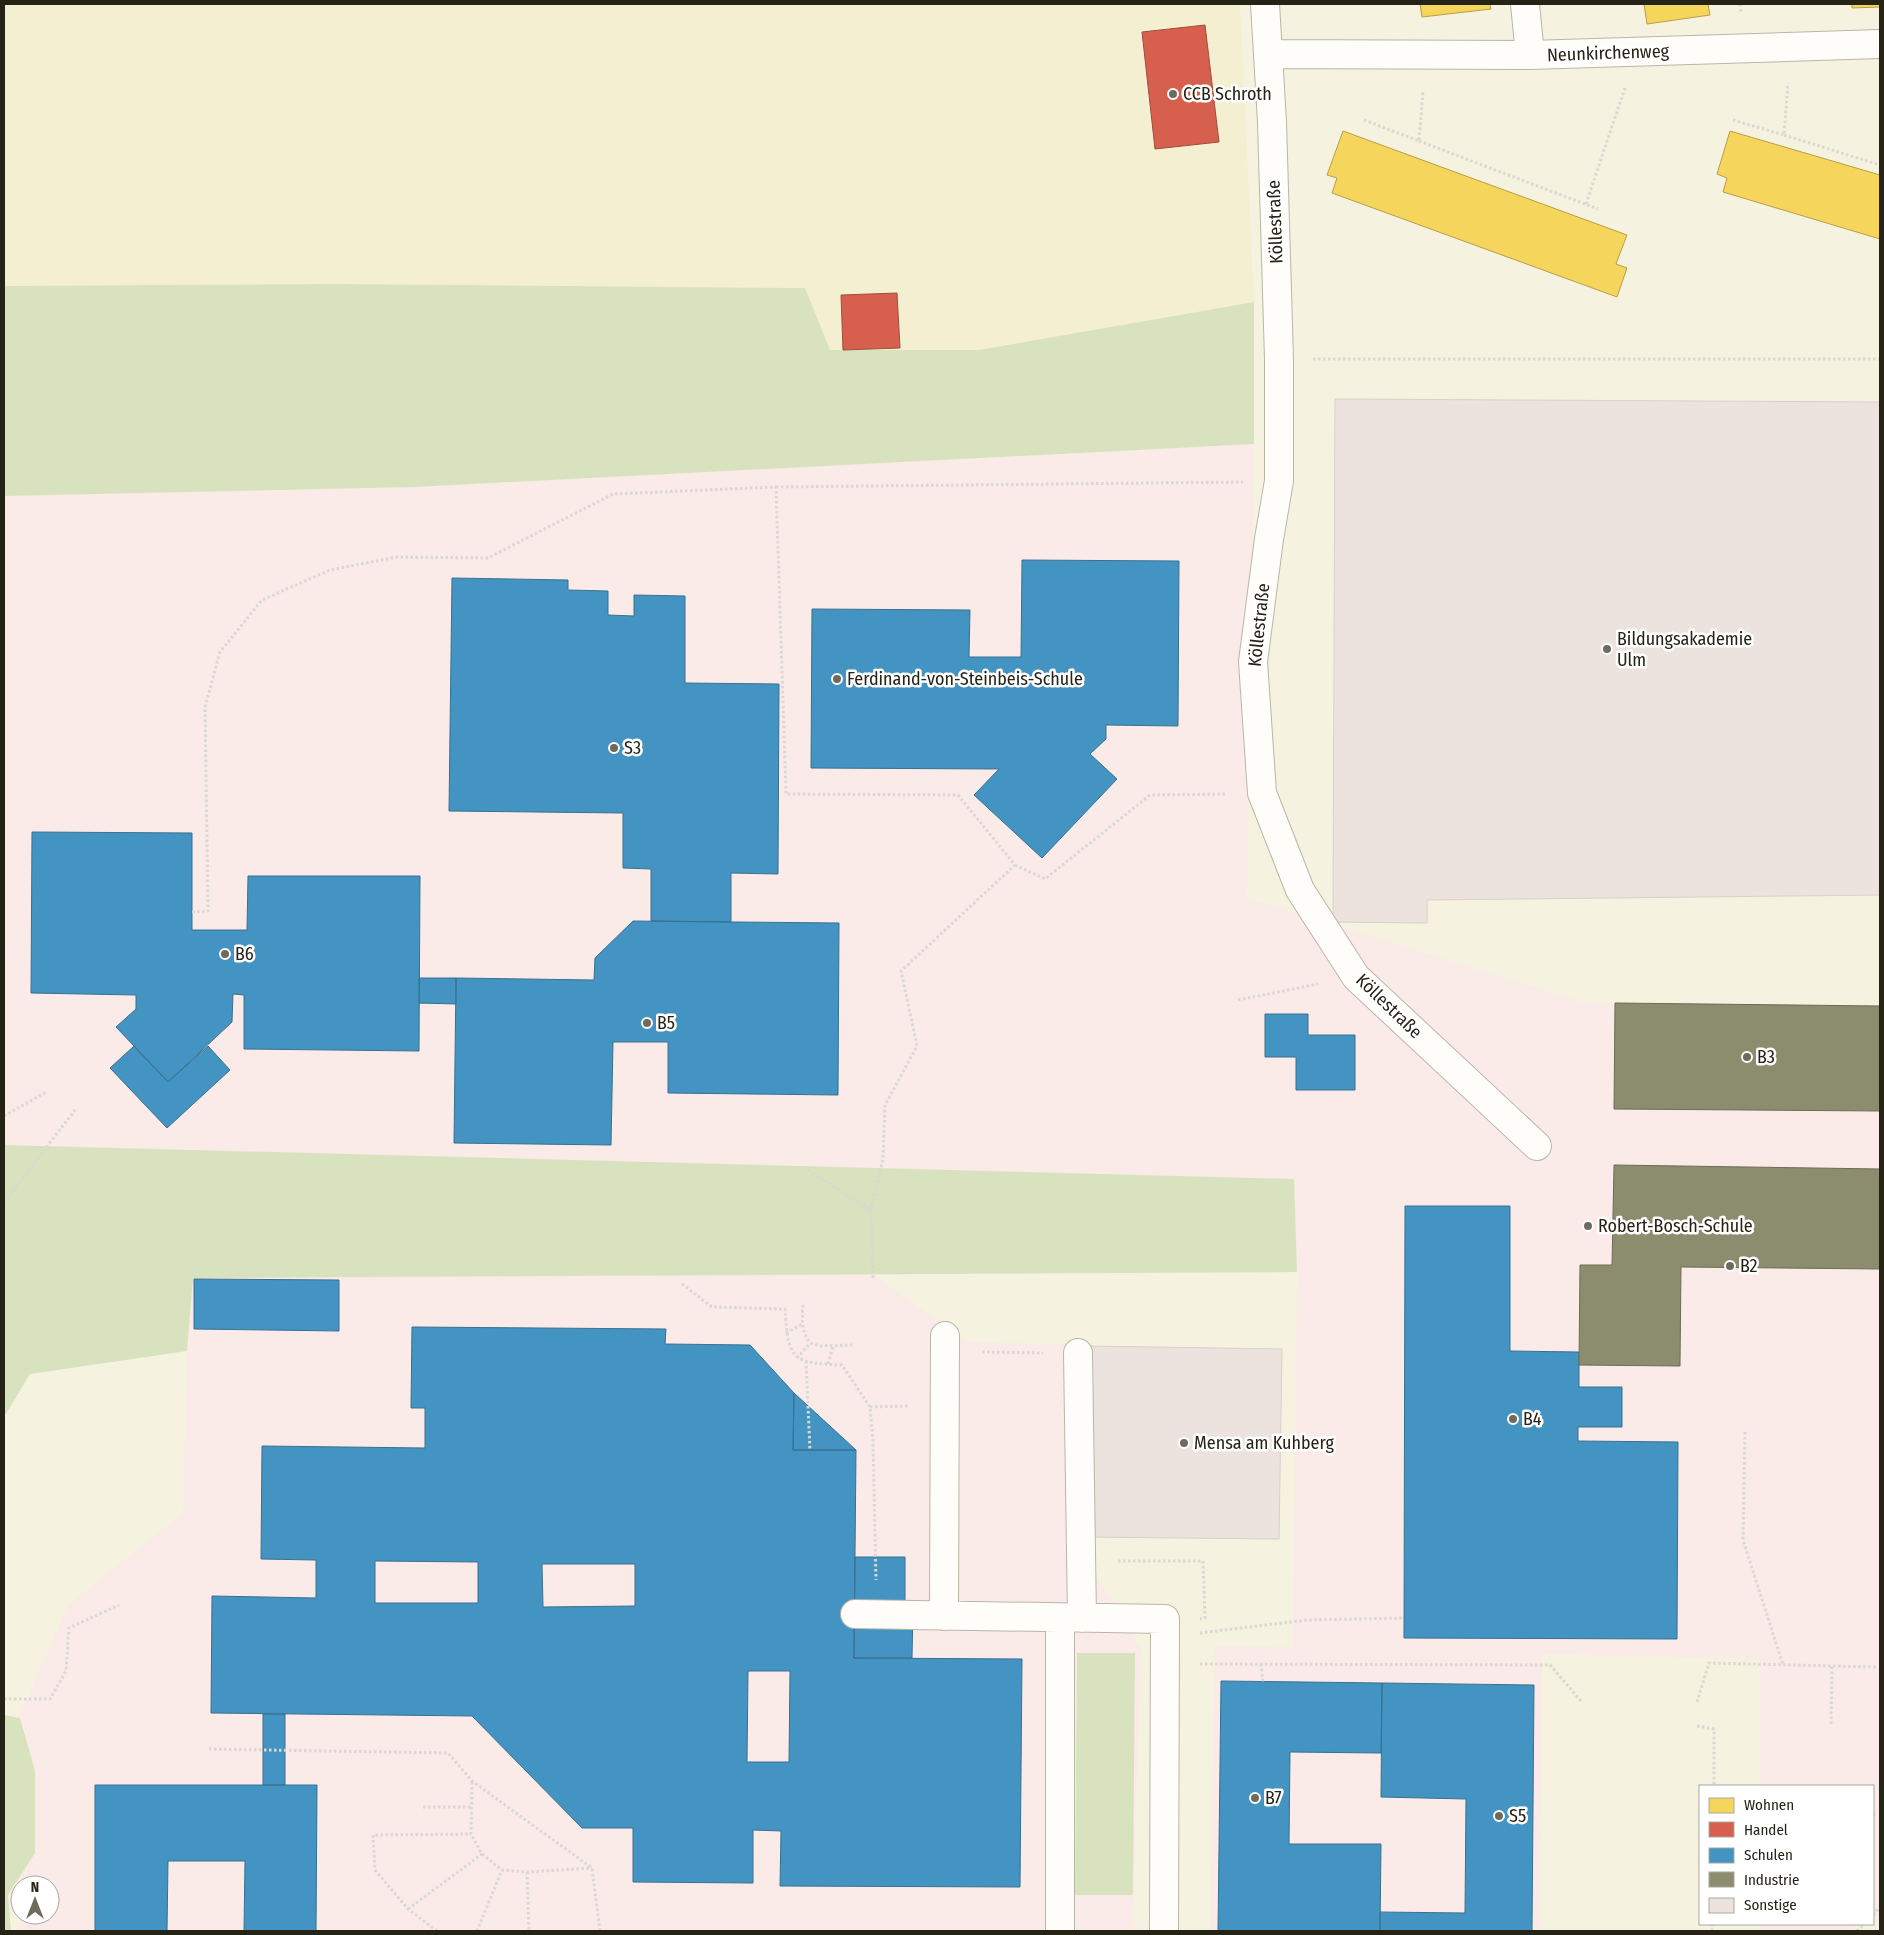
<svg xmlns="http://www.w3.org/2000/svg" width="1884" height="1935" viewBox="0 0 1884 1935" font-family="'Fira Sans Condensed',sans-serif">
<style>
.built{fill:#f5efd1}
.education{fill:#faebe8;fill-rule:evenodd}
.green{fill:#d8e2be}
.homes{fill:#f6d55c;stroke:#b79f47}
.shops{fill:#d6604d;stroke:#a14d3c}
.schools{fill:#4393c3;stroke:#3a718f;fill-rule:evenodd}
.industry{fill:#8c8c6e;stroke:#6d6c54}
.building{fill:#ece3de;stroke:#d8d0ca}
.lines{fill:none;stroke-linecap:round;stroke-linejoin:round}
.pedestrian-casing{stroke:#b9b6a8;stroke-width:30}
.minor-casing{stroke:#b9b6a8;stroke-width:30}
.path{stroke:#d9d8d2;stroke-width:3;stroke-dasharray:2.5 2.5;stroke-linecap:butt}
.pedestrian{stroke:#fefdfa;stroke-width:28}
.minor{stroke:#fefdfa;stroke-width:28}
.poi-dot{fill:#6e6b5d;stroke:#fff;stroke-width:2}
.labels{text-anchor:middle;stroke-width:5;stroke-linejoin:round;paint-order:stroke}
.street-label{font-size:18px;fill:#252216;stroke:#fff}
.poi-label{font-size:18px;fill:#252216;stroke:#fff;text-anchor:start}
</style>
<rect width="100%" height="100%" fill="#f6f2e0"/>
<!-- built -->
<path class="built" d="M 4,4 L 1240,4 L 1254,302 L 979,350 L 829,350 L 804,288 L 335,284 L 4,286 Z"/>
<!-- education -->
<path class="education" d="M 1254,444 L 1247,898 L 1586,1003 L 1880,1005 L 1880,1916 L 1873,1919 L 1873,1786 L 1760,1786 L 1760,1659 L 1542,1654 L 1540,1931 L 1210,1931 L 1215,1646 L 1293,1647 L 1297,1272 L 1294,1179 L 4,1145 L 4,496 L 414,487 Z
M 851,1258 L 967,1342 L 1068,1344 L 1066,1525 L 1141,1650 L 1132,1931 L 21,1931 L 4,1778 L 4,1751 L 68,1605 L 183,1513 L 187,1351 L 192,1278 ZM 20,1885 L 50,1885 L 50,1915 L 20,1915 Z
M 1760,1924 L 1861,1924 L 1841,1931 L 1760,1931 Z"/>
<!-- green -->
<path class="green" d="M 335,284 L 805,288 L 830,350 L 979,350 L 1254,302 L 1254,444 L 414,487 L 4,496 L 4,286 Z
M 4,1145 L 1294,1179 L 1297,1272 L 193,1278 L 187,1351 L 30,1374 L 4,1417 Z
M 1077,1653 L 1135,1653 L 1133,1895 L 1075,1895 Z
M 4,1715 L 20,1718 L 35,1771 L 35,1853 L 8,1895 L 11,1931 L 4,1931 Z"/>
<!-- homes -->
<path class="homes" d="M 1420,4 L 1490,4 L 1491,9 L 1422,17 Z
M 1644,4 L 1708,4 L 1710,15 L 1647,24 Z
M 1852,4 L 1880,4 L 1880,7 L 1852,8 Z
M 1343,131 L 1627,235 L 1616,264 L 1627,268 L 1617,297 L 1332,193 L 1337,178 L 1327,175 Z
M 1730,131 L 1880,175 L 1880,239 L 1723,192 L 1727,178 L 1717,174 Z"/>
<!-- shops -->
<path class="shops" d="M 1205,25 L 1219,142 L 1155,149 L 1142,32 Z
M 897,293 L 900,348 L 843,350 L 841,295 Z"/>
<!-- schools -->
<path class="schools" d="M 1022,560 L 1179,561 L 1178,726 L 1106,725 L 1106,739 L 1090,754 L 1117,779 L 1042,858 L 974,795 L 999,769 L 811,768 L 812,609 L 970,610 L 969,657 L 1021,657 Z
M 452,578 L 568,580 L 568,590 L 608,591 L 608,615 L 634,616 L 634,595 L 685,596 L 685,683 L 779,684 L 778,874 L 731,873 L 731,922 L 651,921 L 651,869 L 623,868 L 623,813 L 449,811 Z
M 32,832 L 192,833 L 192,930 L 247,930 L 248,876 L 420,876 L 419,1051 L 244,1049 L 244,995 L 233,994 L 232,1022 L 168,1082 L 116,1027 L 136,1009 L 136,995 L 31,993 Z
M 633,921 L 839,923 L 838,1095 L 668,1093 L 668,1042 L 613,1042 L 611,1145 L 454,1143 L 456,978 L 594,980 L 595,958 Z
M 419,978 L 456,978 L 456,1004 L 419,1003 Z
M 1265,1014 L 1308,1014 L 1308,1035 L 1355,1035 L 1355,1090 L 1296,1090 L 1296,1057 L 1265,1057 Z
M 134,1046 L 168,1082 L 208,1046 L 230,1070 L 167,1128 L 110,1068 Z
M 1405,1206 L 1510,1206 L 1510,1351 L 1579,1352 L 1579,1387 L 1622,1387 L 1622,1427 L 1578,1427 L 1578,1441 L 1678,1442 L 1677,1639 L 1404,1638 Z
M 194,1279 L 339,1280 L 339,1331 L 194,1329 Z
M 412,1327 L 666,1329 L 665,1344 L 750,1345 L 794,1393 L 793,1450 L 856,1450 L 854,1658 L 1022,1659 L 1020,1887 L 780,1886 L 781,1831 L 753,1830 L 753,1883 L 633,1882 L 633,1828 L 582,1828 L 472,1716 L 211,1713 L 212,1596 L 316,1598 L 316,1560 L 261,1559 L 262,1446 L 425,1448 L 425,1408 L 411,1408 ZM 375,1561 L 478,1562 L 478,1603 L 375,1603 ZM 542,1564 L 635,1564 L 635,1606 L 543,1607 ZM 748,1671 L 790,1671 L 789,1762 L 747,1762 Z
M 794,1393 L 856,1450 L 793,1450 Z
M 855,1557 L 905,1557 L 905,1608 L 913,1608 L 912,1658 L 854,1658 Z
M 1221,1681 L 1382,1683 L 1381,1753 L 1290,1752 L 1289,1844 L 1381,1844 L 1380,1931 L 1218,1931 Z
M 1382,1683 L 1534,1685 L 1532,1931 L 1380,1931 L 1380,1912 L 1465,1913 L 1466,1799 L 1381,1797 Z
M 263,1714 L 285,1714 L 285,1785 L 263,1785 Z
M 95,1785 L 317,1785 L 316,1931 L 244,1931 L 245,1861 L 168,1861 L 167,1931 L 95,1931 Z"/>
<!-- industry -->
<path class="industry" d="M 1615,1003 L 1880,1006 L 1880,1111 L 1614,1109 Z
M 1614,1165 L 1880,1169 L 1880,1269 L 1681,1267 L 1680,1366 L 1579,1365 L 1580,1265 L 1612,1265 Z"/>
<!-- building -->
<path class="building" d="M 1335,399 L 1880,402 L 1880,895 L 1427,900 L 1427,923 L 1333,922 Z
M 1088,1346 L 1282,1349 L 1279,1539 L 1086,1537 Z"/>
<g class="lines">
<defs>
<path id="pedestrian" d="M 1078,1353 L 1082,1618
M 855,1614 L 1165,1619 L 1164,1931
M 944,1616 L 945,1336
M 1060,1618 L 1060,1931"/>
<path id="minor" d="M 1265,4 L 1272,122 L 1279,359 L 1279,481 L 1269,539 L 1253,662 L 1262,793 L 1300,890 L 1356,977 L 1537,1146
M 1525,4 L 1530,55
M 1268,54 L 1530,55 L 1880,44"/>
</defs>
<!-- pedestrian casing -->
<use href="#pedestrian" class="pedestrian-casing"/>
<!-- minor casing -->
<use href="#minor" class="minor-casing"/>
<!-- path -->
<path class="path" d="M 1740,4 L 1741,13
M 1364,120 L 1419,141 L 1423,91
M 1733,120 L 1784,135 L 1788,83
M 1784,135 L 1880,165
M 1419,141 L 1598,209
M 1586,204 L 1625,88
M 1313,359 L 1880,359
M 776,487 L 1243,482
M 1015,865 L 1045,879 L 1150,795 L 1227,794
M 192,912 L 208,911 L 205,707 L 220,652 L 262,600 L 330,570 L 397,557 L 488,558 L 613,494 L 776,487 L 786,794 L 958,795 L 1015,865 L 901,971 L 917,1046 L 885,1105 L 883,1159 L 871,1210
M 1238,1000 L 1318,984
M 4,1116 L 46,1092
M 808,1170 L 871,1210 L 873,1280
M 4,1203 L 75,1110
M 682,1284 L 712,1307 L 785,1309 C 788,1360 792,1363 842,1365 L 870,1407 L 873,1441 L 876,1580
M 803,1305 C 802,1320 801,1331 810,1343 L 820,1346 L 853,1345
M 786,1333 L 802,1324
M 982,1352 L 1043,1353
M 797,1358 L 810,1343
M 806,1361 L 810,1450
M 828,1364 L 833,1346
M 870,1407 L 909,1406
M 1745,1432 L 1743,1540 L 1783,1665
M 1118,1561 L 1203,1561 L 1205,1618 L 1200,1619
M 1200,1633 L 1307,1620 L 1404,1618
M 1200,1664 L 1550,1665 L 1581,1701
M 1261,1664 L 1263,1682
M 4,1699 L 50,1699 L 66,1671 L 69,1628 L 119,1605
M 1697,1702 L 1709,1663 L 1876,1667
M 1831,1724 L 1832,1666
M 1697,1726 L 1714,1729 L 1714,1786
M 209,1749 L 448,1753 L 472,1781 L 592,1868 L 600,1931
M 472,1782 L 471,1834 L 482,1854 L 502,1870 L 527,1872 L 592,1868
M 423,1807 L 471,1807
M 1873,1815 L 1875,1815
M 527,1872 L 529,1931
M 408,1909 L 482,1854
M 1873,1915 L 1880,1907
M 437,1931 L 408,1909 L 375,1870 L 373,1835 L 471,1834
M 477,1931 L 502,1870
M 1712,1931 L 1712,1924
M 1857,1931 L 1864,1924"/>
<!-- pedestrian -->
<use href="#pedestrian" class="pedestrian"/>
<!-- minor -->
<use href="#minor" class="minor"/>
</g>
<!-- markers -->
<g class="poi-dot">
<circle cx="1173" cy="94" r="5"/>
<circle cx="1607" cy="649" r="5"/>
<circle cx="837" cy="679" r="5"/>
<circle cx="614" cy="748" r="5"/>
<circle cx="225" cy="954" r="5"/>
<circle cx="647" cy="1023" r="5"/>
<circle cx="1747" cy="1057" r="5"/>
<circle cx="1588" cy="1226" r="5"/>
<circle cx="1730" cy="1266" r="5"/>
<circle cx="1513" cy="1419" r="5"/>
<circle cx="1184" cy="1443" r="5"/>
<circle cx="1255" cy="1798" r="5"/>
<circle cx="1499" cy="1816" r="5"/>
</g>
<g class="labels">
<!-- street labels -->
<g class="street-label">
<text transform="translate(1608 53) rotate(-2)" y="6">Neunkirchenweg</text>
<text transform="translate(1275 222) rotate(-92)" y="6">Köllestraße</text>
<text transform="translate(1259 625) rotate(-84)" y="6">Köllestraße</text>
<text transform="translate(1389 1006) rotate(44)" y="6">Köllestraße</text>
</g>
<!-- poi labels -->
<g class="poi-label">
<text x="1183" y="100">CCB Schroth</text>
<text x="1617" y="645">Bildungsakademie<tspan x="1617" dy="21">Ulm</tspan></text>
<text x="847" y="685">Ferdinand-von-Steinbeis-Schule</text>
<text x="624" y="754">S3</text>
<text x="235" y="960">B6</text>
<text x="657" y="1029">B5</text>
<text x="1757" y="1063">B3</text>
<text x="1598" y="1232">Robert-Bosch-Schule</text>
<text x="1740" y="1272">B2</text>
<text x="1523" y="1425">B4</text>
<text x="1194" y="1449">Mensa am Kuhberg</text>
<text x="1265" y="1804">B7</text>
<text x="1509" y="1822">S5</text>
</g>
</g>
<!-- border -->
<rect width="1884" height="1935" fill="none" stroke="#252216" stroke-width="10"/>
<!-- legend -->
<rect x="1699" y="1785" width="175" height="140" fill="#ffffff" stroke="#a8a7a2"/>
<rect x="1709" y="1798" width="25" height="15" fill="#f6d55c" stroke="#a8a7a2"/>
<text x="1744" y="1810" font-size="15" fill="#252216">Wohnen</text>
<rect x="1709" y="1822" width="25" height="15" fill="#d6604d" stroke="#a8a7a2"/>
<text x="1744" y="1835" font-size="15" fill="#252216">Handel</text>
<rect x="1709" y="1848" width="25" height="15" fill="#4393c3" stroke="#a8a7a2"/>
<text x="1744" y="1860" font-size="15" fill="#252216">Schulen</text>
<rect x="1709" y="1872" width="25" height="15" fill="#8c8c6e" stroke="#a8a7a2"/>
<text x="1744" y="1885" font-size="15" fill="#252216">Industrie</text>
<rect x="1709" y="1898" width="25" height="15" fill="#ece3de" stroke="#a8a7a2"/>
<text x="1744" y="1910" font-size="15" fill="#252216">Sonstige</text>
<!-- north arrow -->
<g transform="translate(35 1900)"><circle r="24" fill="#ffffff" stroke="#a8a7a2"/>
<path d="M0-4L9 19L0 12L-9 19Z" fill="#6e6b5d"/>
<text y="-8" font-size="14" font-weight="bold" text-anchor="middle" fill="#252216">N</text>
</g>
</svg>
